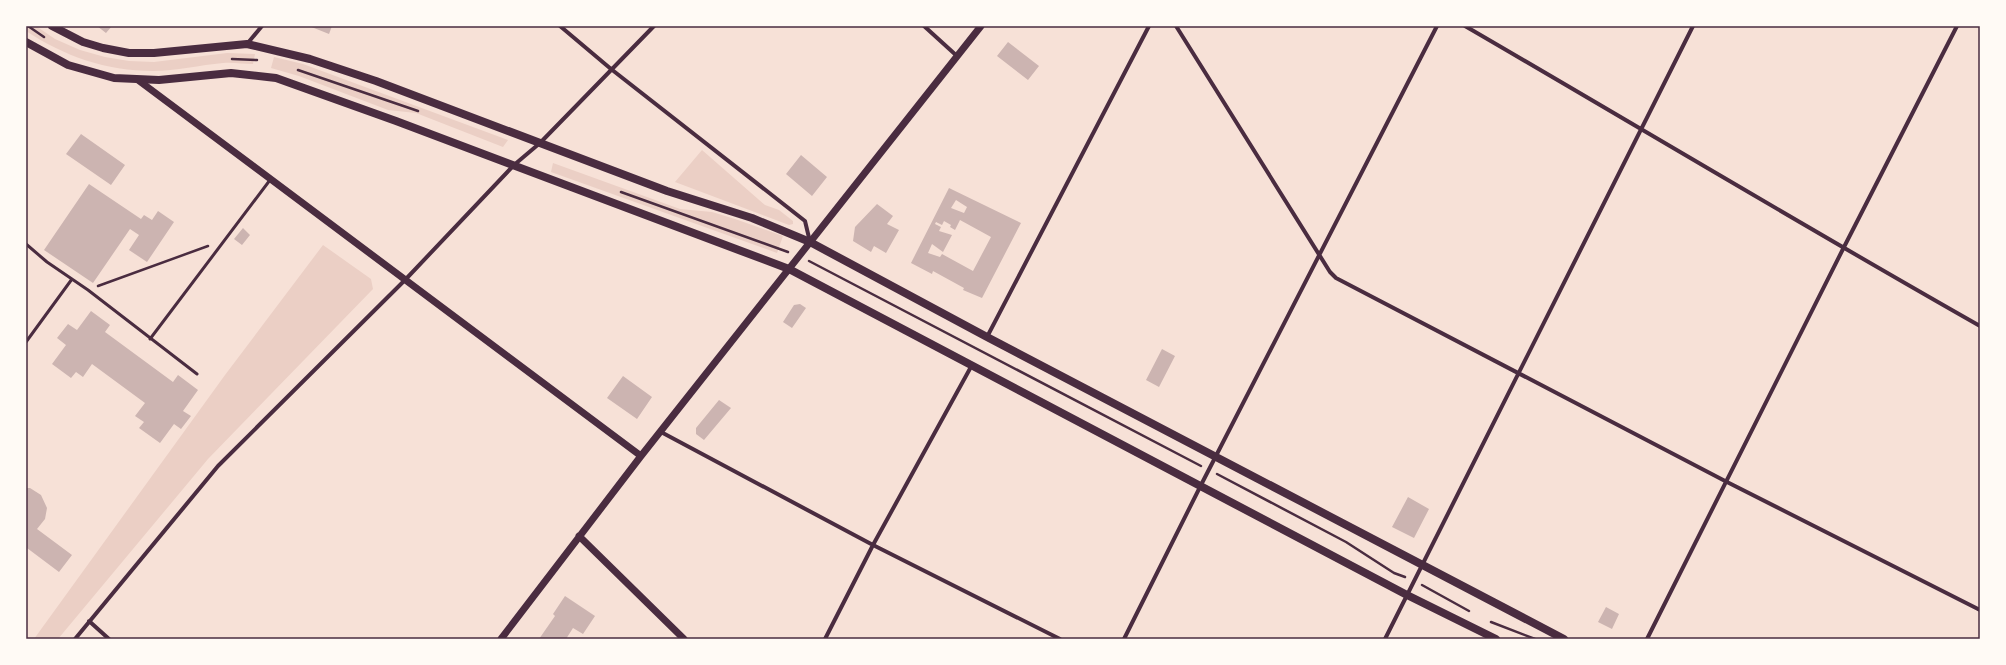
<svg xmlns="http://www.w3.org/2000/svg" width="2006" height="665" viewBox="0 0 2006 665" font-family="Roboto,sans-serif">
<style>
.green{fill:#ebcfc5}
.building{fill:#ccb4b1;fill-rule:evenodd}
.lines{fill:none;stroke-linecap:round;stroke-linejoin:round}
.path{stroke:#4a2c40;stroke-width:2.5}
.service{stroke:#4a2c40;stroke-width:3}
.minor{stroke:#4a2c40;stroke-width:4}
.tertiary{stroke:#4a2c40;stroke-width:7}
.secondary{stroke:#4a2c40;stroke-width:8}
.neatline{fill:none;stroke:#4a2c40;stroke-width:1.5}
</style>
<rect width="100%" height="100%" fill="#f7e1d7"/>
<!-- green -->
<path class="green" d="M 26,26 L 36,26 L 55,39 L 80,50 L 105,57 L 129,61 L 154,62 L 227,53 L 255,54 L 253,64 C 243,64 233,62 223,63 C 200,65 176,71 153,71 C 106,71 64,56 26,31 Z
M 274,57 L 303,64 L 508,140 L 503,147 L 416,113 L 388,110 L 299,76 L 271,68 Z
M 702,150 L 765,205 L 779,210 L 793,221 L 793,224 L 789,225 L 675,182 Z
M 553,163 L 680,209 L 712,212 L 735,219 L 783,236 L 777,253 L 551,172 Z
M 323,245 L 371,279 L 373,289 L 208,459 L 58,639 L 34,639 L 225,375 Z"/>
<!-- building -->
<path class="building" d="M 97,26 L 112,26 L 106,33 Z
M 309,26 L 332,26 L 329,34 Z
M 1008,42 L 1039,66 L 1028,80 L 997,56 Z
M 81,134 L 125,165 L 111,185 L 66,154 Z
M 801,155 L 827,177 L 812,196 L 786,174 Z
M 89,184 L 141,219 L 144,215 L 152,220 L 158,211 L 174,222 L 147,262 L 129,250 L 139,235 L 130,229 L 93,283 L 44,250 Z
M 949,188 L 1021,223 L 982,298 L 963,290 L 964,288 L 933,271 L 932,274 L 911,263 ZM 956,200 L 967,207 L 964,213 L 951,208 ZM 960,220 L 991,237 L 973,271 L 942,254 L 940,257 L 928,253 L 932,244 L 943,252 L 952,235 L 939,231 L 941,227 L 935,224 L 936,222 L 942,225 L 944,221 L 951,225 L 950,227 L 955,230 Z
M 877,204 L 893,216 L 887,224 L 899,230 L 886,253 L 874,246 L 871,252 L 853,241 L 855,227 Z
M 243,228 L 250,235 L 242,245 L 234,239 Z
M 800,304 L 806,308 L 792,328 L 783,322 L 794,305 Z
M 91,311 L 110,325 L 105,332 L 173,382 L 178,375 L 198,390 L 183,411 L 191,416 L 181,429 L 174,424 L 160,443 L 139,428 L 144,422 L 135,416 L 145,403 L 92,364 L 83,377 L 76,372 L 71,378 L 52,364 L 66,345 L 57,338 L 68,324 L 77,330 Z
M 1162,349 L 1175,356 L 1159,387 L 1146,380 Z
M 623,376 L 652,397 L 637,419 L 607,398 Z
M 719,400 L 731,408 L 704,440 L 696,434 L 696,428 Z
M 26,488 L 30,488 L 41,495 L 47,508 L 45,519 L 37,529 L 72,555 L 59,572 L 27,548 L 26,549 Z
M 1408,497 L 1429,509 L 1414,538 L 1392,527 Z
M 565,596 L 595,616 L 583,634 L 573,628 L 566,639 L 539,639 L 555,616 L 553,614 Z
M 1606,607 L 1619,614 L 1612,629 L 1598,622 Z"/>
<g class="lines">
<!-- path -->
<path class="path" d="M 28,26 L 44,37
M 232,59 L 257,60
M 298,70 L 418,111
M 621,192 L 788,252
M 809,261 L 1201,466
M 98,286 L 208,246
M 1217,474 L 1346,542 L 1394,573 L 1405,577
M 1422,585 L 1469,611
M 1491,622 L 1535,639"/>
<!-- service -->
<path class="service" d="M 26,244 L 47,262 L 88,290 L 197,374
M 150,339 L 270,180
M 26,342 L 72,279"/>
<!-- minor -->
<path class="minor" d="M 560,26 L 611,69 L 805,221 L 810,242
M 924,26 L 957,56
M 1176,26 L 1330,272 L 1336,278 L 1727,482 L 1980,610
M 1465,26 C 1637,126 1807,228 1980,326
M 247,44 L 262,26
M 987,337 L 1149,26
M 661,432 L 873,545 L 1060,639
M 89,621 L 109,639
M 75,639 L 218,466 L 405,280 L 514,165 L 540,143 L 654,26
M 825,639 L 873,545 L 972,365
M 1124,639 L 1201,485 L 1437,26
M 1385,639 L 1693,26
M 1647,639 L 1843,249 L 1957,26"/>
<!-- tertiary -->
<path class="tertiary" d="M 138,80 L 641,456
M 579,536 L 684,639
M 501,639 L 641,456 L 981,26"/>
<!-- secondary -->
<path class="secondary" d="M 52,26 L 83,42 L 103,48 L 129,53 L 154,53 L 247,44 L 310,59 L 376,81 L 667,191 L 752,218 L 810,242 L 987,337 L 1564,639
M 26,42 L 68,65 L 114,78 L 159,80 L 231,73 L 276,78 L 396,121 L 789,269 L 1407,595 L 1496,639"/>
</g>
<!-- border -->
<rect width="2006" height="665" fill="none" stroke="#fffaf5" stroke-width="54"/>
<rect x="27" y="27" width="1952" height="611" class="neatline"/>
</svg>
